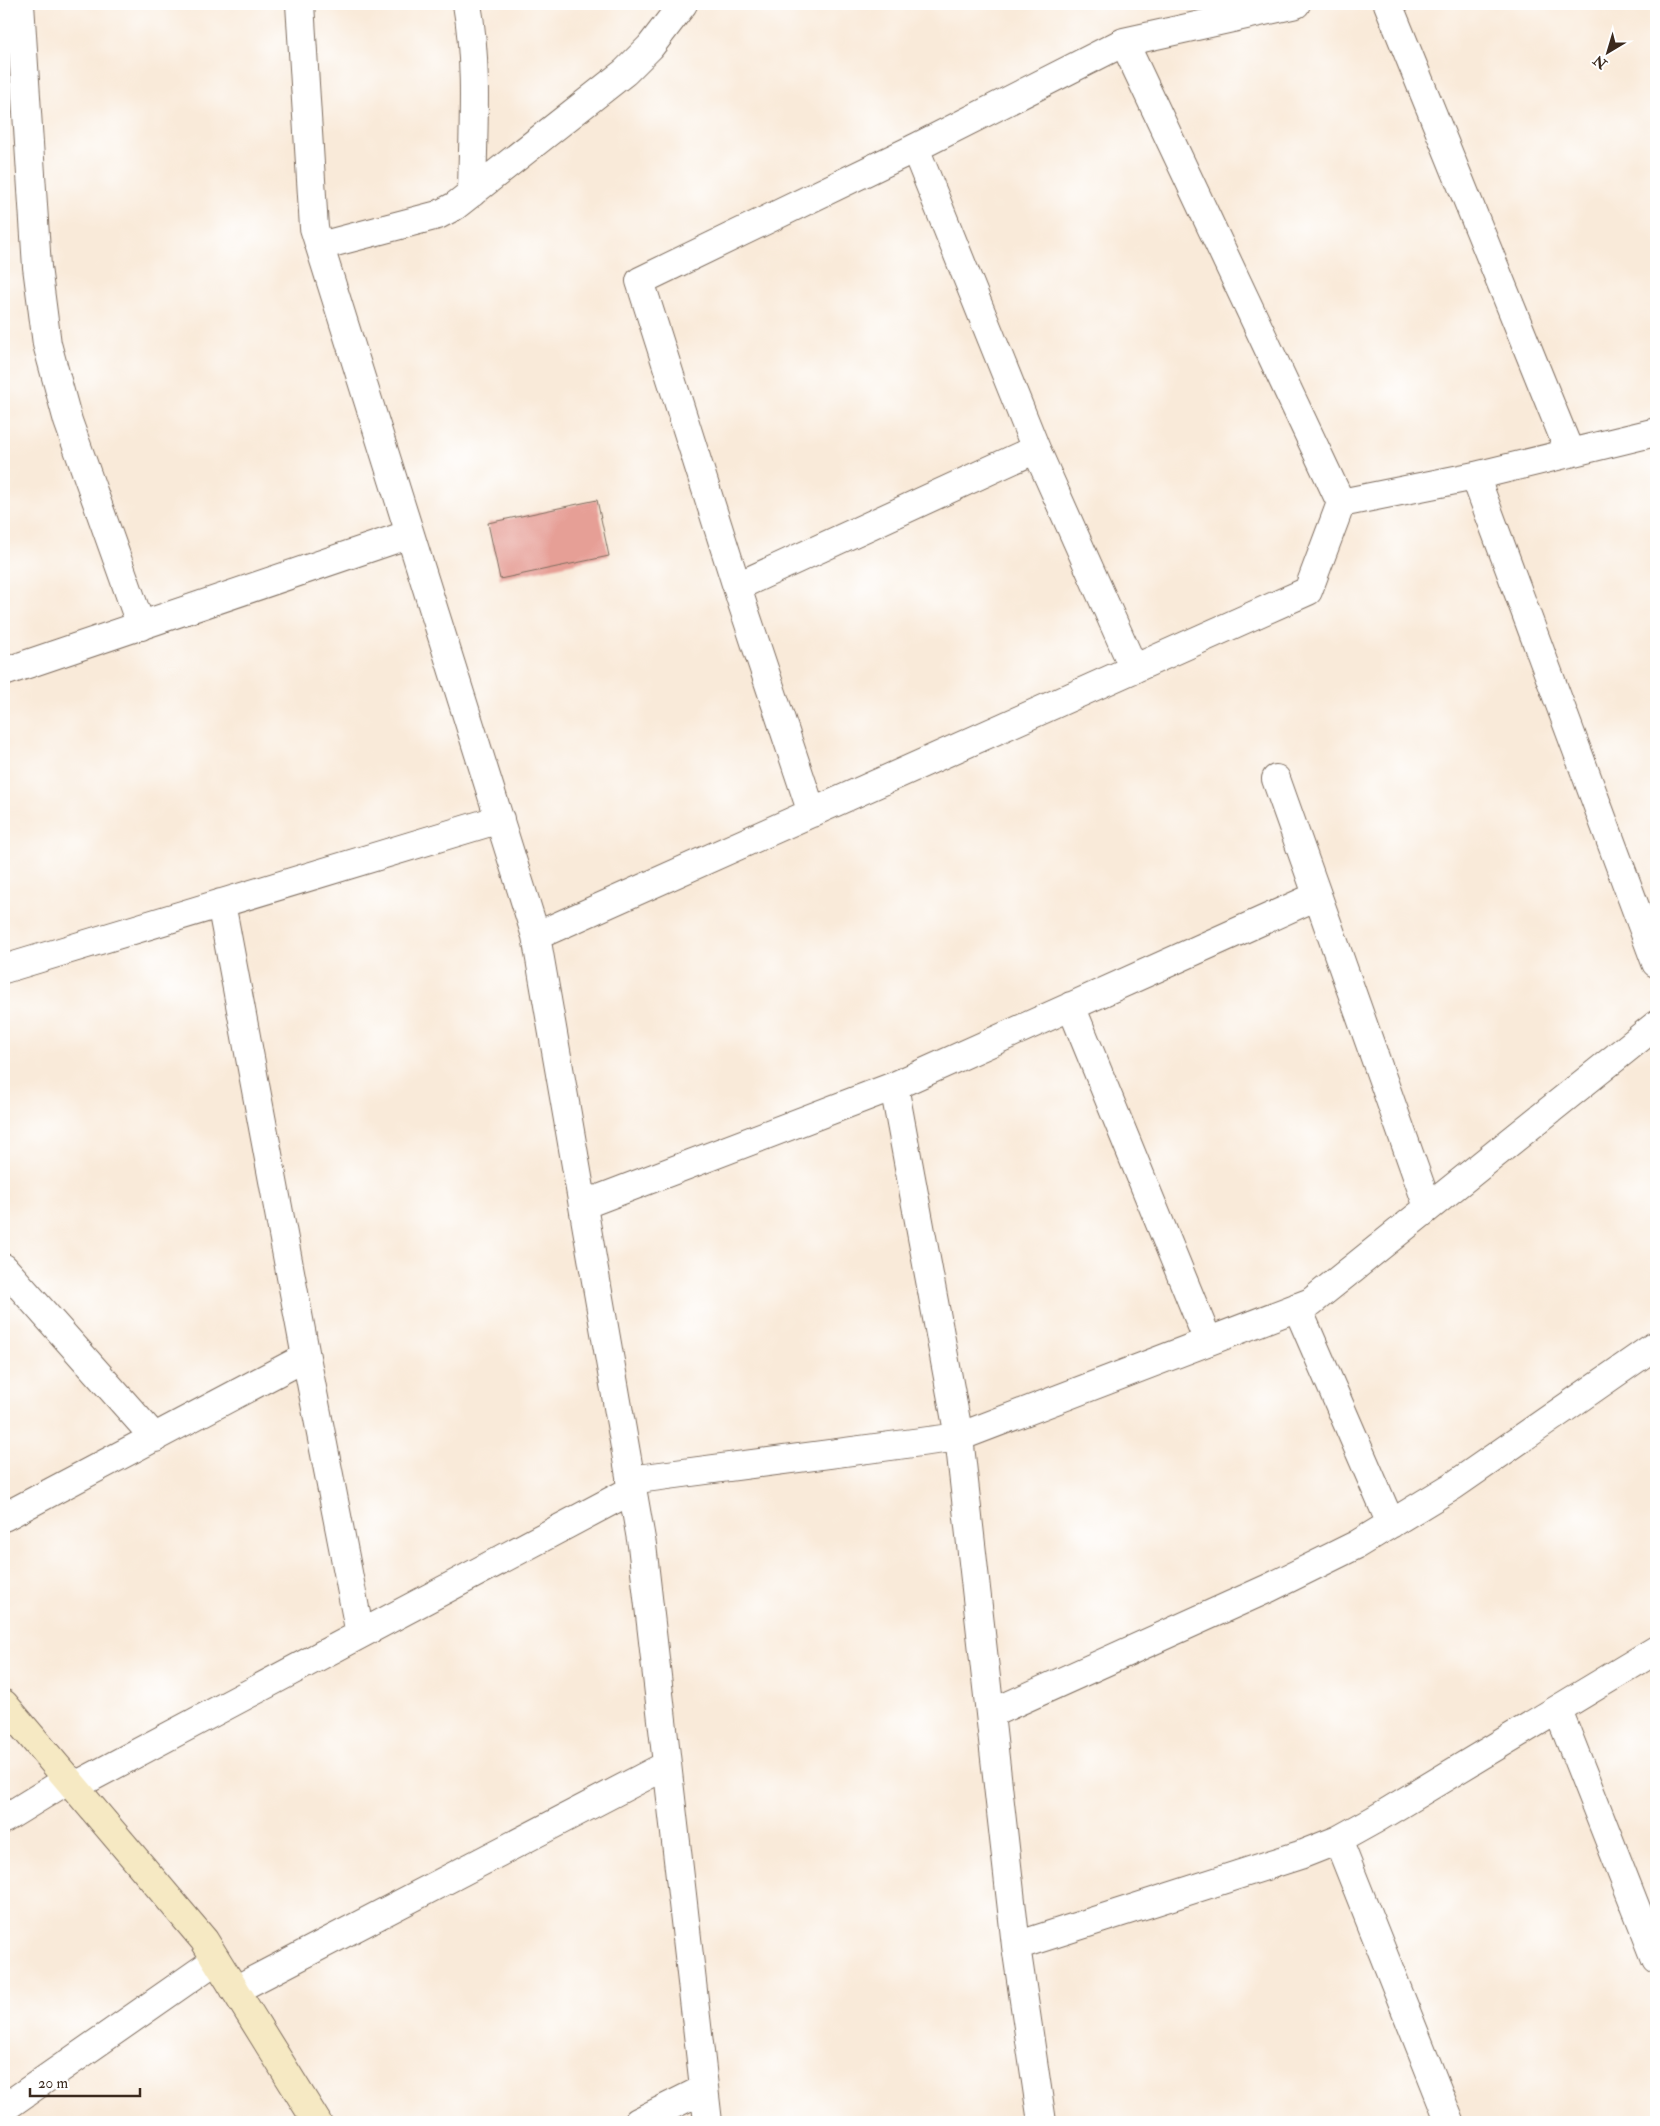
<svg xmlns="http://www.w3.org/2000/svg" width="1660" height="2126" viewBox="0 0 1660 2126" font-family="'IM FELL Double Pica',serif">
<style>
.building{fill:#e69f96}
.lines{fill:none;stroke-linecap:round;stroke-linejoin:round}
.street-casing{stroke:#7e6d5f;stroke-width:30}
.secondary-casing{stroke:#7e6d5f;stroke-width:30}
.street{stroke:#fff;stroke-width:28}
.secondary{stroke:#f6e9c3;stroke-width:28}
</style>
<rect width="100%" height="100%" fill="#fff"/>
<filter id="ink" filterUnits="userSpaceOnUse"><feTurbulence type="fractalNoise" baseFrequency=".02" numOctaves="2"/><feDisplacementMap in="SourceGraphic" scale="10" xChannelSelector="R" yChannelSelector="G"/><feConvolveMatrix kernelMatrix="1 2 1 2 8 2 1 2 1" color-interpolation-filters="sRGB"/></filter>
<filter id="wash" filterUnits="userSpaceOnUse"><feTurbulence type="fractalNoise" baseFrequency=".0096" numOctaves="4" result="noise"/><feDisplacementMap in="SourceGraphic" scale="20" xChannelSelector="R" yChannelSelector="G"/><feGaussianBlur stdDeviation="1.12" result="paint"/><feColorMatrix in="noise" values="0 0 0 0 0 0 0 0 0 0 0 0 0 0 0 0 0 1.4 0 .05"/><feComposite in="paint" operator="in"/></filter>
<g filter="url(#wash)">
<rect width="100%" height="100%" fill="#f9ead9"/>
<g id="blocks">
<!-- building -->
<path class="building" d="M 597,500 L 609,556 L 500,579 L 488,523 Z"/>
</g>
</g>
<g filter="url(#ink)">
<use href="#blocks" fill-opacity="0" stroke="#7e6d5f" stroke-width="1"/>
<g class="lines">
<defs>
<path id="street" d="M 20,4 L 37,267 L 47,344 L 68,421 L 141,626
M 300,4 L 314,228 L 536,936 L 642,1545 L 708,2122
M 467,4 C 478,66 473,130 472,193
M 1296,4 L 1124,42 L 1341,503
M 1388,4 L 1570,453
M 915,148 L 1036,449 L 1134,669
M 320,246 L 438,215 L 455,206 L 625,72 L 650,47 L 683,4
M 1475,476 L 1656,963
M 738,586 L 1036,449
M 4,672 L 410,534
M 1276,779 L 1428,1207
M 812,813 L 743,606 L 640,281 L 915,148 L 1124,42
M 221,903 L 306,1357 L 360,1634
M 536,936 L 1308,591 L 1341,503 L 1475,476 L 1656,432
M 4,969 L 500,819
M 1071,1006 L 1208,1341
M 894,1086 L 959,1437 L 1016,1946 L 1042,2122
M 583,1205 L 894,1086 L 1317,896
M 4,1268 L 155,1438
M 1297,1307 L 1391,1524
M 630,1480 L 959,1437 L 1311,1302 L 1656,1025
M 4,1517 L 306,1357
M 1558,1710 L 1656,1959
M 990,1714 L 1269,1588 L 1356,1545 L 1453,1486 L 1656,1345
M 75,1786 L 632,1490
M 4,1819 L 69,1779
M 1338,1840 L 1450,2122
M 1016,1946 L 1300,1855 L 1338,1840 L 1374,1820 L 1656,1650
M 235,1990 L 667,1765
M 4,2108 L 216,1960
M 638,2122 L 704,2089"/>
<path id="secondary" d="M 4,1704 L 204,1940 L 317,2122"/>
</defs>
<!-- street casing -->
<use href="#street" class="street-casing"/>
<!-- secondary casing -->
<use href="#secondary" class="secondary-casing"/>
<!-- street -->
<use href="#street" class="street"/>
<!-- secondary -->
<use href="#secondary" class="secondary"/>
</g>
</g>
<!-- margin -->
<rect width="1660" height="2126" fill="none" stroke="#fff" stroke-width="20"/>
<!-- north arrow -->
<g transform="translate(1608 52) rotate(218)" stroke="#ffffff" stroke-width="4" paint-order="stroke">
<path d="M0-4L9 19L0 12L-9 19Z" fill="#3b2a1e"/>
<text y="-8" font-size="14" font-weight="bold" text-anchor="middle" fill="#3b2a1e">N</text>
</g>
<!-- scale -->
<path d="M30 2088v8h110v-8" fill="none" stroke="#3b2a1e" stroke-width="2.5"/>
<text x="38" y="2088" font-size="15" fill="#3b2a1e" stroke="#ffffff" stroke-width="4" paint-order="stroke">20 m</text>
</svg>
